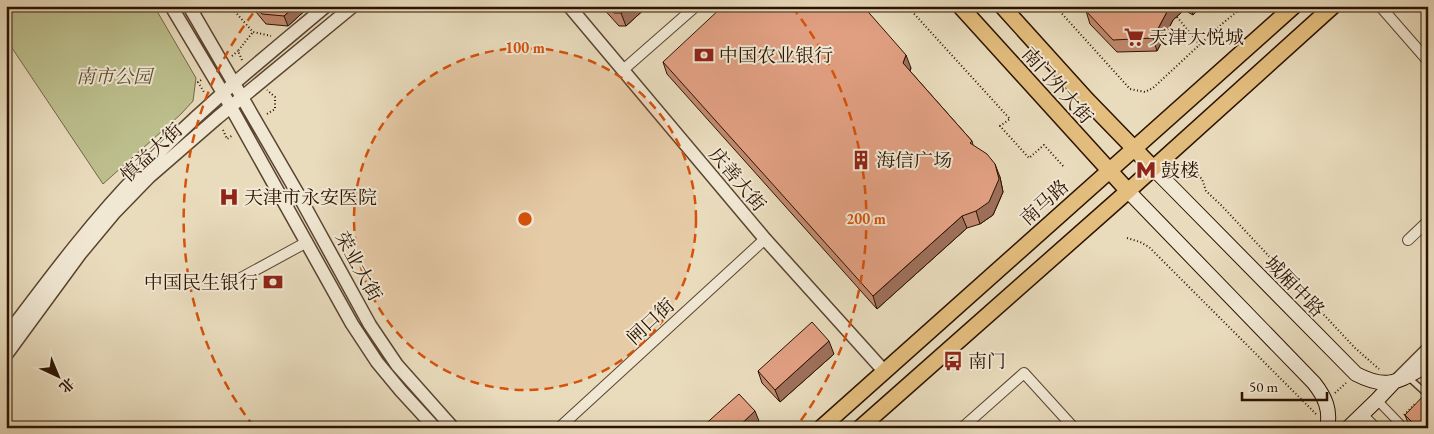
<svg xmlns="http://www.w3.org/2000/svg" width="1434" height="434" viewBox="0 0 1434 434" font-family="'EB Garamond','Noto Serif SC',serif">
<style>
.green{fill:#bcbf8d;stroke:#746847}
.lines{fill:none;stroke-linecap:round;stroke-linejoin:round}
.service-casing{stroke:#5a4430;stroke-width:8}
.pedestrian-casing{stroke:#5a4430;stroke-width:10}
.minor-casing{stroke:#5a4430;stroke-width:12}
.tertiary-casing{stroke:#5a4430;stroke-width:15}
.secondary-casing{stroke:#2b1201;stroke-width:16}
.primary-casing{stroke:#2b1201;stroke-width:18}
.path{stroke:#2b1201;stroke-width:2;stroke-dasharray:1 2.5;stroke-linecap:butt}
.service{stroke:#f1e8d4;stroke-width:5}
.pedestrian{stroke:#f1e8d4;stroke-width:8}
.minor{stroke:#f1e8d4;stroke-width:10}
.tertiary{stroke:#f1e8d4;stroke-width:12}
.secondary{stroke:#f1e8d4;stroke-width:14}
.primary{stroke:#e4be7e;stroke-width:15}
.wall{fill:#c28a70;stroke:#2b1201}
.shaded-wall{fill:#9e705b;stroke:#2b1201}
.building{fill:#e1a082;stroke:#2b1201}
.ring{fill:none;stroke:#d5520b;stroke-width:2.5;stroke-dasharray:9 6}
.labels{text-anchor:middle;stroke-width:4;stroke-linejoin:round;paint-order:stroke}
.poi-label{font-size:19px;fill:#2b1201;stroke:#f1e8d4;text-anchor:start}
.park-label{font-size:19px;font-style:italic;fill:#5e4f32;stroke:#f1e8d4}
.street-label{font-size:19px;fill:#2b1201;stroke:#f1e8d4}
.centre{fill:#d5520b;stroke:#f1e8d4;stroke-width:2.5}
.ring-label{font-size:15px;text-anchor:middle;font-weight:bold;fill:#d5520b;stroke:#f1e8d4;stroke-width:4;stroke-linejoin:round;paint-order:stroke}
</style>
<rect width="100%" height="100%" fill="#e9dcbd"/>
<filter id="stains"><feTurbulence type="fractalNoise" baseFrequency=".004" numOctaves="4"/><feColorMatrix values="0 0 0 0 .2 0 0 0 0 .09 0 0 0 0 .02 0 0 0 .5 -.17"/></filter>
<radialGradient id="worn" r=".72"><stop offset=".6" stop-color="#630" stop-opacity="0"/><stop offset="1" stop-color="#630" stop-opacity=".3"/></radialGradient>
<!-- green -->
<path class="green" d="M 6,6 L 154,6 L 196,78 L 193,101 L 181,114 L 103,184 L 6,39 Z"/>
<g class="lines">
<defs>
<path id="service" d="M 1408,377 L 1428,395"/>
<path id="pedestrian" d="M 1377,400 L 1404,428
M 1363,414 L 1377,428"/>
<path id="minor" d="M 1380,6 L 1428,61
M 623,70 L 696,6
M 1408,240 L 1428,221
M 241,278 L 307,242
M 559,428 L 765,239
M 962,428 L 1024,373 L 1074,428"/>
<path id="tertiary" d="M 171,6 L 223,93 L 352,324 L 377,362 L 401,391 L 435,428
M 189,6 L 298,194 L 370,325 L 397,365 L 453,428
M 569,6 L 765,239 L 884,371
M 6,336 C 49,279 91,222 141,171 C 198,111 263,59 326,6
M 6,355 L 80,254 L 115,212 L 149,177 L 217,118 L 353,6
M 1398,379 L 1428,349"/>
<path id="secondary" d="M 1153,168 L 1356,374 C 1389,391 1398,381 1428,365
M 1128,191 L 1314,383 C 1325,397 1331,410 1327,428
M 1348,428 L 1377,400 L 1393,383"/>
<path id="primary" d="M 960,6 L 1128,191
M 1002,6 L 1087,100 L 1153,168
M 821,428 L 1294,6
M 860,428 L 1128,191 L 1333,6"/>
</defs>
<!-- service casing -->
<use href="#service" class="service-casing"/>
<!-- pedestrian casing -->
<use href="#pedestrian" class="pedestrian-casing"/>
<!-- minor casing -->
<use href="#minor" class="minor-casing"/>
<!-- tertiary casing -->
<use href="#tertiary" class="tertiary-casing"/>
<!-- secondary casing -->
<use href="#secondary" class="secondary-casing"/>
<!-- primary casing -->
<use href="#primary" class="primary-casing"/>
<!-- path -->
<path class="path" d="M 230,6 L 253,32 L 271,36
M 907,6 L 1010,119 L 1000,126 L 1029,158 L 1044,145 L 1064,167
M 1055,6 L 1130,89 L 1145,92 L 1153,88 L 1223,23 L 1244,6
M 1177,17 L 1200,45
M 232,56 L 238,51
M 242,60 L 238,51 L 253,32
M 201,80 L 198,82 L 205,94
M 267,114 L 275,109 L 275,97 L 267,90
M 223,130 L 227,139 L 233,135
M 1198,175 L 1202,179 L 1206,191 L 1221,205 L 1355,348 L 1379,369
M 1127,238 L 1140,242 L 1149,247 L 1316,414
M 1335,393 L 1346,383
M 1404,415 L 1415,404"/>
<!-- service -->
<use href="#service" class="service"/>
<!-- pedestrian -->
<use href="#pedestrian" class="pedestrian"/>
<!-- minor -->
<use href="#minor" class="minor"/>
<!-- tertiary -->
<use href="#tertiary" class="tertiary"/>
<!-- secondary -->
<use href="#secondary" class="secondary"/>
<!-- primary -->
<use href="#primary" class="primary"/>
</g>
<!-- wall -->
<path class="wall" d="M 251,6 L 310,6 L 288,26 L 266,24 Z
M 601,6 L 648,6 L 626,26 L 619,26 Z
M 1087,6 L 1202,6 L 1193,15 L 1184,10 L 1173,20 L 1157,51 L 1117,52 L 1090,24 L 1086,11 Z
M 663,62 L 911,68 L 910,71 L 972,141 L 973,145 L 1000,177 L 1003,192 L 993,215 L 980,224 L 967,228 L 877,309 L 667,74 Z
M 834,354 L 780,402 L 762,383 L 758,371 Z
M 1405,415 L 1428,428 L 1410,428 Z"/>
<!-- shaded-wall -->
<path class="shaded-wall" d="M 295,6 L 310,6 L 288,26 L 284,16 Z
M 629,6 L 648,6 L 626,26 L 621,13 Z
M 1170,6 L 1182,6 L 1184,10 L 1173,20 L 1157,51 L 1153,38 L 1169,8 Z
M 1190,6 L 1202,6 L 1193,15 Z
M 906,55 L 911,68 L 907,76 L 903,63 Z
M 995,164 L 1000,177 L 1003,192 L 993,215 L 980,224 L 976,211 Z
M 962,216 L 967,228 L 877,309 L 873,296 Z
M 829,341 L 834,354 L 780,402 L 775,390 Z
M 755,411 L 759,421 L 751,428 L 737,428 Z"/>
<!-- building -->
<path class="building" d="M 256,6 L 295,6 L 284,16 L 262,14 Z
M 608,6 L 629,6 L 621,13 L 614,13 Z
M 723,6 L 863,6 L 906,55 L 903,63 L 972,141 L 970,143 L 987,154 L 995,164 L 999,179 L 989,202 L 976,211 L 962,216 L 873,296 L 663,62 Z
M 1087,6 L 1170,6 L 1169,8 L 1153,38 L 1113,40 L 1086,11 Z
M 812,322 L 829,341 L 775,390 L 758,371 Z
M 1427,392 L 1428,393 L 1428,428 L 1418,428 L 1405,415 Z
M 739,394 L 755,411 L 737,428 L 701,428 Z"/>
<!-- distance rings -->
<circle cx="525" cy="219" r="171" fill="#d5520b" fill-opacity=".12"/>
<g class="ring">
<circle cx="525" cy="219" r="171"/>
<path d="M254 427A341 341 0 0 1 258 7M792 7A341 341 0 0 1 796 427"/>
</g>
<!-- icons -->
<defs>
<symbol id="supermarket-bare" viewBox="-9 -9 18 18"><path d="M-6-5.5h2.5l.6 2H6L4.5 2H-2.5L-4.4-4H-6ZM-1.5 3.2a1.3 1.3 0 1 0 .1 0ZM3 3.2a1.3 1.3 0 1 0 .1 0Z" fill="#8f2418" stroke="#f1e8d4" stroke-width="2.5" paint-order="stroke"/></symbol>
<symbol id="bank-bare" viewBox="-9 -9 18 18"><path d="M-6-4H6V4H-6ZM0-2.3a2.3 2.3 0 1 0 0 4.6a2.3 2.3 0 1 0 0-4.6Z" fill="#8f2418" stroke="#f1e8d4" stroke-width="2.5" paint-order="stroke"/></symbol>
<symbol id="building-bare" viewBox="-9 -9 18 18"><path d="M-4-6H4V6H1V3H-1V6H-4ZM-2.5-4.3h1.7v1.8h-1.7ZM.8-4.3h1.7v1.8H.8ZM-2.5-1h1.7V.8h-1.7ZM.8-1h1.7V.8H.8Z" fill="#8f2418" stroke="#f1e8d4" stroke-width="2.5" paint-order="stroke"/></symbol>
<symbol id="metro-bare" viewBox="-9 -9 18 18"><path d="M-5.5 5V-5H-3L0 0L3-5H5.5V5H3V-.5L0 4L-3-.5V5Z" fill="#8f2418" stroke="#f1e8d4" stroke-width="2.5" paint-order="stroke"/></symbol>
<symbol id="hospital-bare" viewBox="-9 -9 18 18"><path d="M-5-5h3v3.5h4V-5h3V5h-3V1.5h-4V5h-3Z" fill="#8f2418" stroke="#f1e8d4" stroke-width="2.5" paint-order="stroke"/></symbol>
<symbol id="bus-bare" viewBox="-9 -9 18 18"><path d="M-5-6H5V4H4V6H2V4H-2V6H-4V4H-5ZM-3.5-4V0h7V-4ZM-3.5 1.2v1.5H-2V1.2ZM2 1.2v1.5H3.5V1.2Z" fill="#8f2418" stroke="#f1e8d4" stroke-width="2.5" paint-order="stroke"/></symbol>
</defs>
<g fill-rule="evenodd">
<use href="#supermarket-bare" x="1120" y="23" width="28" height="28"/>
<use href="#bank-bare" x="690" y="41" width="28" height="28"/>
<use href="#building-bare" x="847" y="146" width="28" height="28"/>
<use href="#metro-bare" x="1132" y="156" width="28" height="28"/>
<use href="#hospital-bare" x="215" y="183" width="28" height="28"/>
<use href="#bank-bare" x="259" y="268" width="28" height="28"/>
<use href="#bus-bare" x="939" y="347" width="28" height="28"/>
</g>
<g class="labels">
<!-- poi labels -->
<g class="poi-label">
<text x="1149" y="44">天津大悦城</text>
<text x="719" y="62">中国农业银行</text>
<text x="876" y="167">海信广场</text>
<text x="1161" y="177">鼓楼</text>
<text x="244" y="204">天津市永安医院</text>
<text x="258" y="289" text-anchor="end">中国民生银行</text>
<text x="968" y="368">南门</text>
</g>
<!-- park labels -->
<g class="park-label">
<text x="114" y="83">南市公园</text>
</g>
<!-- street labels -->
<g class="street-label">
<text transform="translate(1058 85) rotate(48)" y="7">南门外大街</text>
<text transform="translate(151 152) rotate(-43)" y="7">慎益大街</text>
<text transform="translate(738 179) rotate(50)" y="7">庆善大街</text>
<text transform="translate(1044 202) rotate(-42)" y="7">南马路</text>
<text transform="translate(359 266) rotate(61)" y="7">荣业大街</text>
<text transform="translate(1295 286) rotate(46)" y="7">城厢中路</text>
<text transform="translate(650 321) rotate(-43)" y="7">闸口街</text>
</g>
</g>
<circle cx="525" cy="219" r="8" class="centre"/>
<g class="ring-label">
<text x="525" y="53">100 m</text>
<text x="866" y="224">200 m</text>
</g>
<!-- margin -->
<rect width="1434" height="434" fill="none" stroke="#e9dcbd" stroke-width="25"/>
<rect x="8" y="8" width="1419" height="419" fill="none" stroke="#2b1201" stroke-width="2.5"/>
<rect x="12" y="12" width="1409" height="409" fill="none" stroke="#2b1201"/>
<!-- north arrow -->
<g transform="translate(58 376) rotate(136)" stroke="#f1e8d4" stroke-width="4" paint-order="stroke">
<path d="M0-4L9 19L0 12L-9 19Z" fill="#2b1201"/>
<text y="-8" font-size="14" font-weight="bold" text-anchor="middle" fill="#2b1201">北</text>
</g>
<!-- scale -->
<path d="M1242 392v8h85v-8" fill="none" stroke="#2b1201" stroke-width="2.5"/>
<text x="1249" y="392" font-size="15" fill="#2b1201" stroke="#f1e8d4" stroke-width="4" paint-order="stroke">50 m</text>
<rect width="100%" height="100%" filter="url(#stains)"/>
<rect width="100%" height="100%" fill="url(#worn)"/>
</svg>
